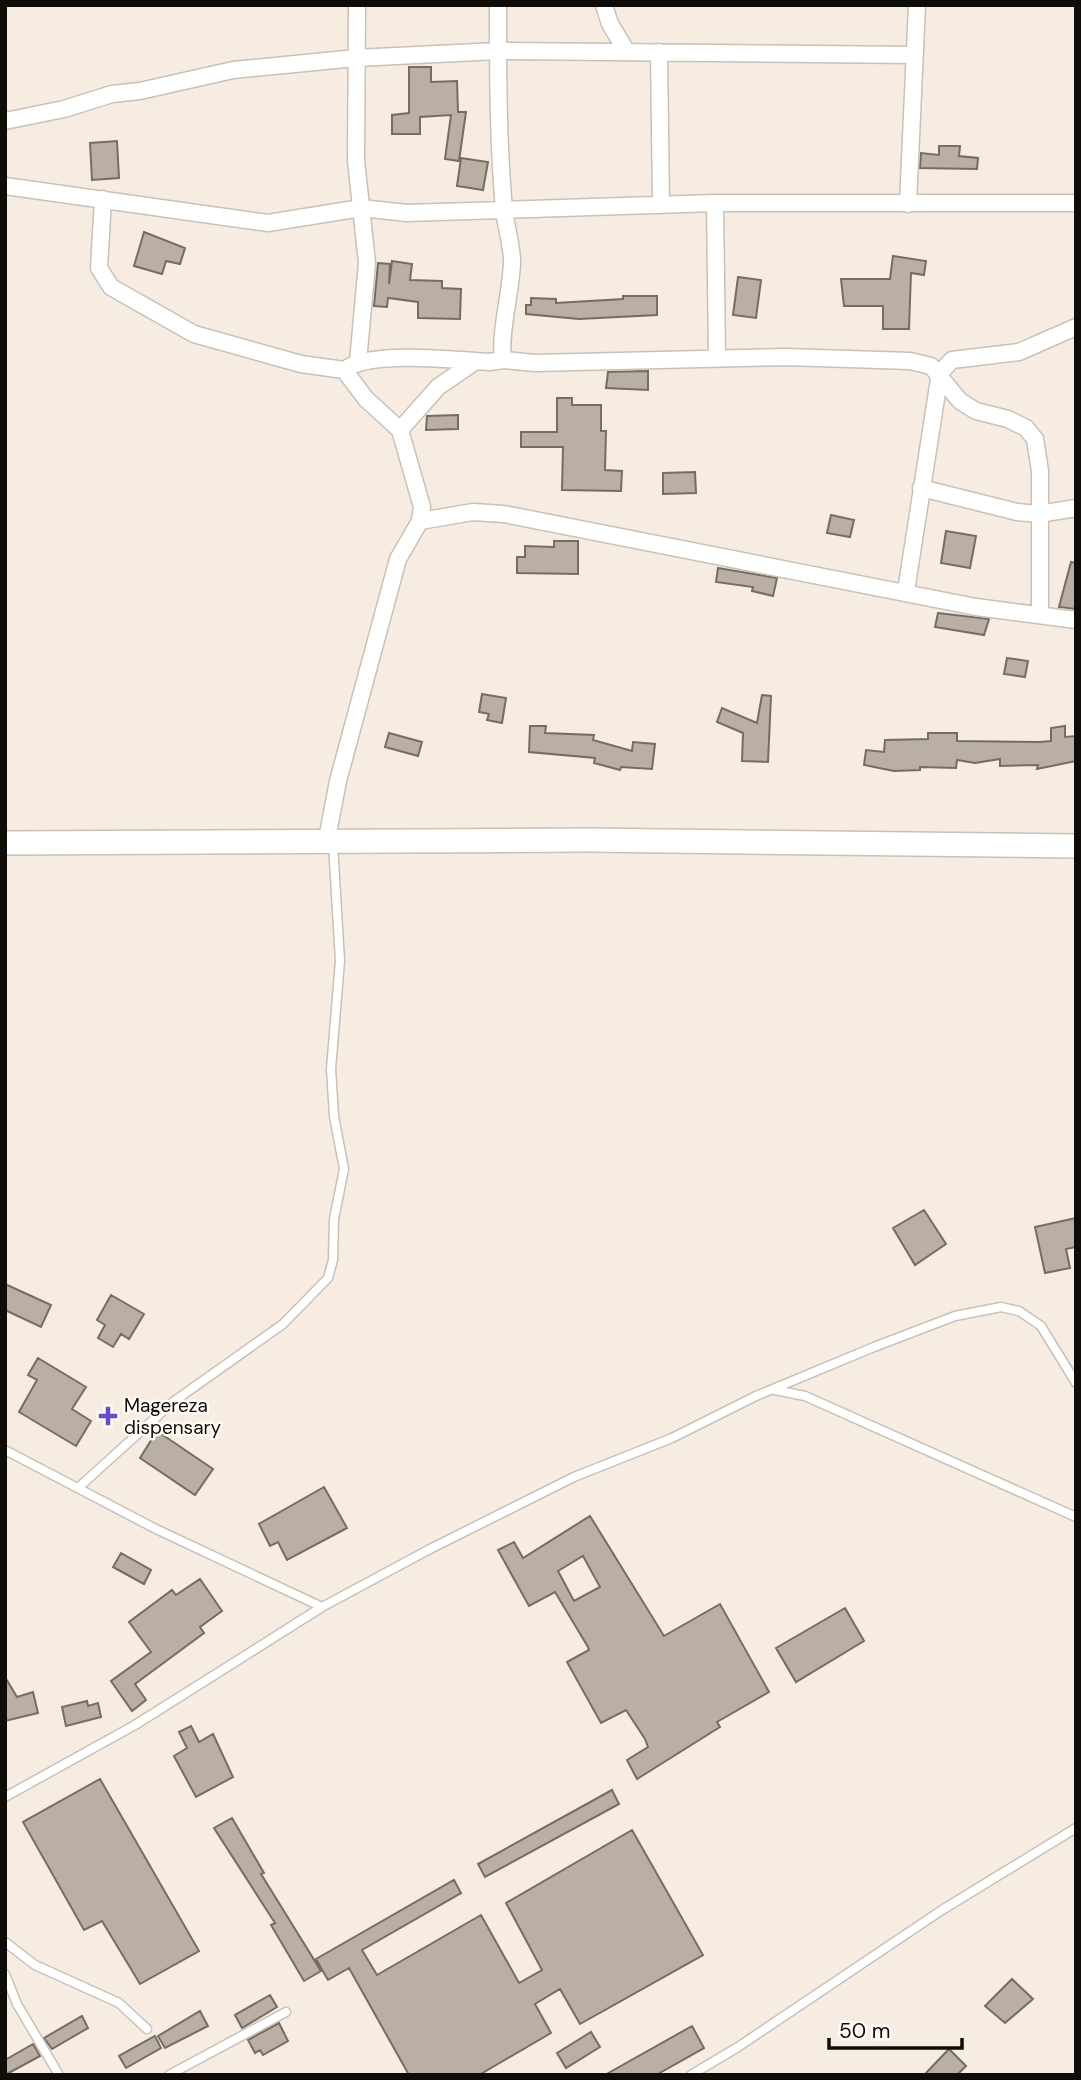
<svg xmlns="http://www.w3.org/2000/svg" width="1081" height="2080" viewBox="0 0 1081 2080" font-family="'DM Sans',sans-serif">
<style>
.building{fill:#b9afa4;stroke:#766c62;stroke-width:2;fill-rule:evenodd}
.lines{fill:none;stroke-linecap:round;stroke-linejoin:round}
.lane-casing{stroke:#cac0b5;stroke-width:11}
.street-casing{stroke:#cac0b5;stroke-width:19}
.secondary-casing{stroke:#cac0b5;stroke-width:26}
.lane{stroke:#fff;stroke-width:8}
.street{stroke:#fff;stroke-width:16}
.secondary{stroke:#fff;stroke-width:23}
.poi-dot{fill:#644fc8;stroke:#fffaf6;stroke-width:2.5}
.labels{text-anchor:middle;stroke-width:5;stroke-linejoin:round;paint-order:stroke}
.poi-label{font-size:19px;fill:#100d09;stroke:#fffaf6;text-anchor:start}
</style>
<rect width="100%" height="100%" fill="#f7ece1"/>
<!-- building -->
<path class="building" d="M 409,67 L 431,67 L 431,82 L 457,81 L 458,112 L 466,112 L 459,161 L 445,159 L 451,115 L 420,117 L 420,134 L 392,134 L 392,115 L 409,113 Z
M 117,141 L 119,178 L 92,180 L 90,143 Z
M 939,146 L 960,146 L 959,156 L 978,158 L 977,169 L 920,168 L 921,153 L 939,155 Z
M 461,158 L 488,162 L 483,190 L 457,186 Z
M 144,232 L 185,248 L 180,264 L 166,261 L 162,274 L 134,266 Z
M 893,256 L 926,261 L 924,275 L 911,273 L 909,329 L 883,329 L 883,306 L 844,306 L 841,279 L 890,279 Z
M 392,261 L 412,264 L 410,280 L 442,281 L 442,288 L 461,289 L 460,319 L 418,318 L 418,302 L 388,298 L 387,307 L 374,306 L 378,263 L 390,264 L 389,284 Z
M 738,277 L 761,280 L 756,318 L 733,315 Z
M 623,296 L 657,296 L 657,315 L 579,319 L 526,314 L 526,305 L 531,305 L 531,298 L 556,299 L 556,303 L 623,299 Z
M 648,371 L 648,390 L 606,388 L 608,372 Z
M 557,398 L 572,398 L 572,405 L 601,405 L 601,431 L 606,431 L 605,470 L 622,471 L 621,491 L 562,490 L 563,447 L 521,447 L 521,432 L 557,432 Z
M 458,415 L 458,429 L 426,430 L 427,416 Z
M 695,472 L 696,493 L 663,494 L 663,473 Z
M 831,515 L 854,520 L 850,537 L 827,533 Z
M 946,531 L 976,536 L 970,568 L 941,563 Z
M 554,541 L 578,541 L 578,574 L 517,573 L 517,557 L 525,557 L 525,546 L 554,547 Z
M 1071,562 L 1076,563 L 1076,609 L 1059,607 Z
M 718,568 L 777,578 L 773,596 L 752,591 L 753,587 L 716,582 Z
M 938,613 L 989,619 L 984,635 L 935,627 Z
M 1007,658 L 1028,661 L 1025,677 L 1004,674 Z
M 482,694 L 506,698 L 502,723 L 487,720 L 489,714 L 479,712 Z
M 762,695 L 771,696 L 768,762 L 742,761 L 743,733 L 717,722 L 722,708 L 757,723 Z
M 530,726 L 546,726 L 545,733 L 594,735 L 593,740 L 632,751 L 633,742 L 655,744 L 652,769 L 621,767 L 620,770 L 594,763 L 595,758 L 529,752 Z
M 1065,726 L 1065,737 L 1076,736 L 1076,761 L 1037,769 L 1038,765 L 1000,766 L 1000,759 L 975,763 L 957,760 L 956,768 L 920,767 L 920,770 L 894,771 L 864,765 L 866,750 L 884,752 L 885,740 L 928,739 L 928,733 L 957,733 L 957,741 L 1039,742 L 1051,741 L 1051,728 Z
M 389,733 L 422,742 L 418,756 L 385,747 Z
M 924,1210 L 946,1244 L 915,1265 L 893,1228 Z
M 1076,1218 L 1076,1247 L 1066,1249 L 1070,1268 L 1045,1273 L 1035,1227 Z
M 5,1284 L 51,1305 L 41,1327 L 5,1310 Z
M 111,1295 L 144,1314 L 129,1339 L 121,1334 L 113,1347 L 98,1338 L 105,1325 L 97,1320 Z
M 38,1358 L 86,1387 L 72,1409 L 91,1421 L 76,1446 L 19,1412 L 37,1380 L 28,1375 Z
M 157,1431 L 213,1469 L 195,1495 L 140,1458 Z
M 324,1487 L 347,1528 L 287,1560 L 278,1542 L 270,1546 L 259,1524 Z
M 590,1516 L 664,1636 L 720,1604 L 769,1692 L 717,1722 L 720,1727 L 637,1779 L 627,1760 L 648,1747 L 645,1739 L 626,1710 L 601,1723 L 567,1662 L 589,1650 L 588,1647 L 555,1592 L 529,1606 L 498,1550 L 514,1542 L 523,1558 ZM 583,1556 L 600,1587 L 574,1601 L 558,1571 Z
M 121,1553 L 151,1570 L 144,1584 L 113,1567 Z
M 200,1579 L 222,1611 L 200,1627 L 204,1633 L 135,1684 L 146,1700 L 132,1711 L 111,1681 L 151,1652 L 129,1622 L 172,1590 L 176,1595 Z
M 845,1608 L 864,1641 L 796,1682 L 776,1648 Z
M 5,1677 L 17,1697 L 33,1692 L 38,1713 L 5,1721 Z
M 87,1701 L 88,1706 L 98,1703 L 101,1717 L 66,1726 L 62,1707 Z
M 191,1726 L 199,1742 L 213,1734 L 233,1777 L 196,1797 L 174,1756 L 187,1748 L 179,1732 Z
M 100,1779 L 199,1951 L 140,1984 L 102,1921 L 84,1930 L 23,1822 Z
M 612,1790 L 619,1804 L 485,1877 L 478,1864 Z
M 232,1818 L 264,1873 L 261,1874 L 321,1971 L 304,1981 L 271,1925 L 275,1923 L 214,1828 Z
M 632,1830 L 703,1955 L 580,2024 L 560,1989 L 535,2004 L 551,2033 L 479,2075 L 409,2075 L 349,1968 L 328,1980 L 316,1959 L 454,1880 L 461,1893 L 362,1950 L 377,1975 L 481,1915 L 519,1983 L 542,1970 L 506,1903 Z
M 1012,1979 L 1033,1999 L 1005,2023 L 985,2006 Z
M 270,1995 L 277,2007 L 242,2028 L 235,2015 Z
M 200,2011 L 208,2026 L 165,2048 L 158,2036 Z
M 82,2016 L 88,2028 L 52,2049 L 44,2038 Z
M 279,2023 L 288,2041 L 263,2055 L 260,2050 L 255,2053 L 248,2040 Z
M 692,2026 L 704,2048 L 656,2075 L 605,2075 Z
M 591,2032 L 600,2047 L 566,2068 L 557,2053 Z
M 155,2036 L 161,2048 L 126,2068 L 119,2056 Z
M 33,2044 L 40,2056 L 5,2075 L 5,2060 Z
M 949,2049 L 966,2066 L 957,2075 L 924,2075 Z"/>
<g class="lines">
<defs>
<path id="lane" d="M 775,1390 L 805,1396 L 1076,1517
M 5,1450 L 156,1529 L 322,1607
M 78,1488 L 173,1402 L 283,1324 L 328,1278 L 333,1260 L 334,1219 L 344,1169 L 334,1116 L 331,1069 L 340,961 L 333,844
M 5,1797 L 135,1725 L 322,1607 L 430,1549 L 574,1477 L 672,1438 L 756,1396 L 874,1347 L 955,1316 L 1001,1307 L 1019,1311 L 1041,1326 L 1076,1383
M 5,1942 L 35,1965 L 119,2003 L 147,2029
M 5,1974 L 17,2004 L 59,2075
M 169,2075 L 286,2012
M 691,2075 L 738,2047 L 942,1910 L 1076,1828"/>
<path id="street" d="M 357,5 L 356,160 L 367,263 L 358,362
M 498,5 C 498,74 498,142 504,210 C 506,227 511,242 512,259 C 513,284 497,342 504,360 L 535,363 L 786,357 L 910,361 L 931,366 L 960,401 L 976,411 L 1008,419 L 1026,428 L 1035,439 L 1040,471 L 1040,615
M 604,5 L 610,24 L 627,52
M 659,52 L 661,205
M 5,121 L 64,109 L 112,94 L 140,91 L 233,70 L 356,58 L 498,51 L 914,55
M 5,186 L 268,223 L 361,208 L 407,213 L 715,203 L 1076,203
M 103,199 L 99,268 L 111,287 L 194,334 L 301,364 L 344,370 L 366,399 L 400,430 L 422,507 L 420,521 L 398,559 L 338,781 L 326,844
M 715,203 L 717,357
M 908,204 L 917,5
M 349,367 C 378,351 455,360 489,362 L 504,360
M 400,430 L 438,387 L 476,361
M 921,488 L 1017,512 L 1039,514 L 1076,508
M 420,521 L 473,512 L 504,514 L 976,607 L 1076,620
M 906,591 L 940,373 L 952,360 L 1019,352 L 1076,327"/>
<path id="secondary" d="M 5,843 L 588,840 L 1076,846"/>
</defs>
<!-- lane casing -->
<use href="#lane" class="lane-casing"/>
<!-- street casing -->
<use href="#street" class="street-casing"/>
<!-- secondary casing -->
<use href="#secondary" class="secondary-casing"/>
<!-- lane -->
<use href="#lane" class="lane"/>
<!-- street -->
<use href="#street" class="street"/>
<!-- secondary -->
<use href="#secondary" class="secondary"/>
</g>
<!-- markers -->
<path class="poi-dot" d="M104.5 1405.5h7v7h7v7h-7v7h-7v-7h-7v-7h7z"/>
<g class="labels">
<!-- poi labels -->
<g class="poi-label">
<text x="124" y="1412">Magereza<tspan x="124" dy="22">dispensary</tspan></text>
</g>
</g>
<!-- border -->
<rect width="1081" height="2080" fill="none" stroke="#100d09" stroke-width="14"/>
<!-- scale -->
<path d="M829 2038v10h133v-10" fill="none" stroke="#100d09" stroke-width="3.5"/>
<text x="839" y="2038" font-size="21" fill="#100d09" stroke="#fffaf6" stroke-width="5" paint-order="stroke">50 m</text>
</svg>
